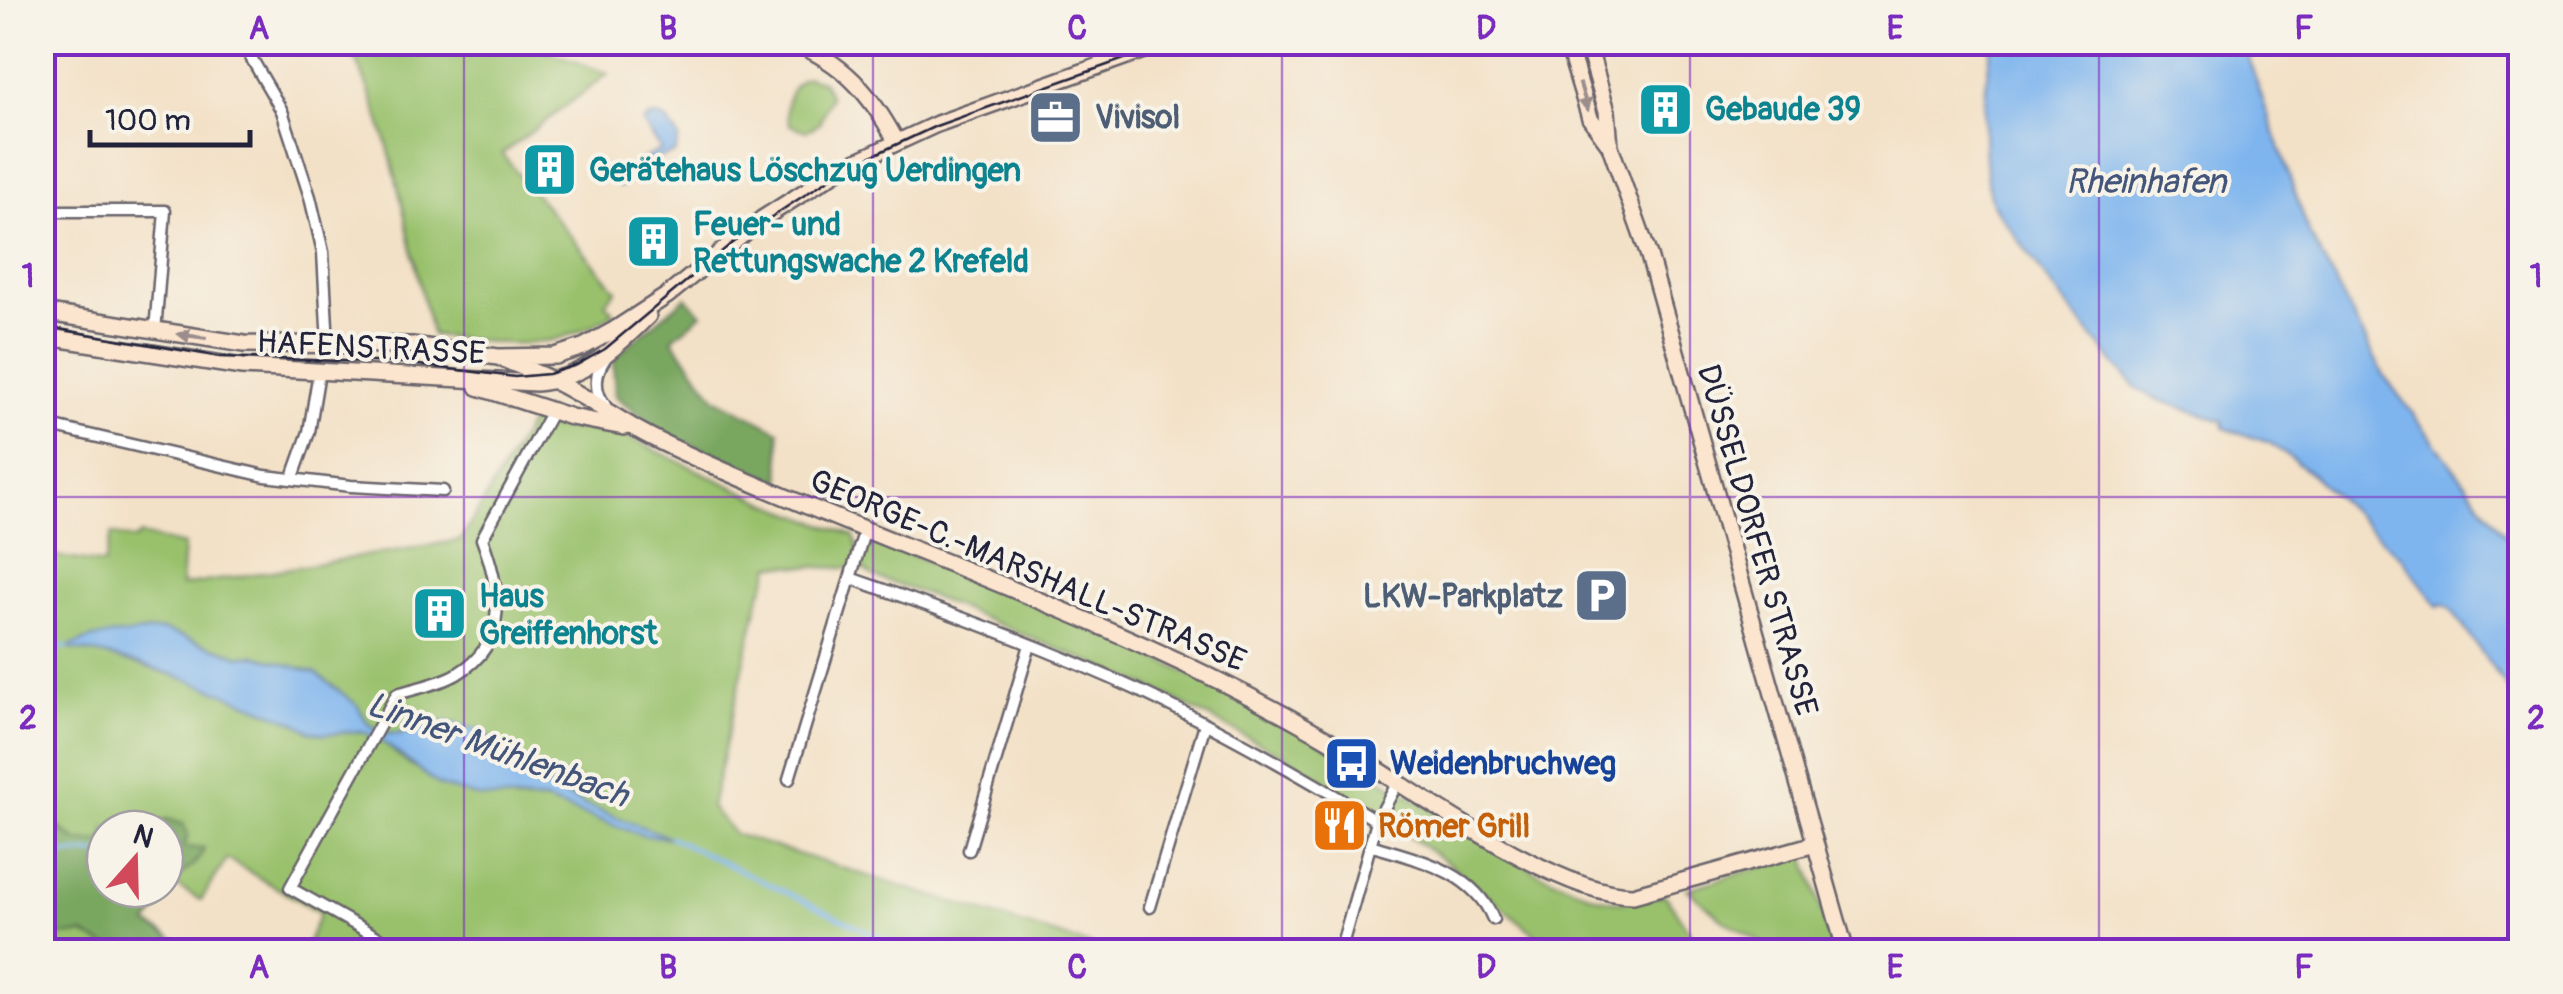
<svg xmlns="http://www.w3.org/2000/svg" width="2563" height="994" viewBox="0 0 2563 994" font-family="Pangolin,sans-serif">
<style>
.green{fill:#99c16c;stroke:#5e7254;stroke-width:2.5;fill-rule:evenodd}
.forest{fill:#7aa760;stroke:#4e644e;stroke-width:2.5}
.water{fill:#7fb5ee;stroke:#506c94;stroke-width:2.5}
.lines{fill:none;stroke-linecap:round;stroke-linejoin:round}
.stream{stroke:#7fb5ee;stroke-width:4}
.street-casing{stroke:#6b656c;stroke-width:15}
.secondary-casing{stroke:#6b656c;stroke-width:20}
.street{stroke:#fff;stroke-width:10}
.secondary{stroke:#fce5cf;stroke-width:15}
.tram{stroke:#22223b;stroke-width:2.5}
.oneway{fill:#9a8d8c}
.grid{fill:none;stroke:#7b2cbf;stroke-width:2.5;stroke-opacity:0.55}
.labels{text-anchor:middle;stroke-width:8;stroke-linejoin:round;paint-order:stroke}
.culture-label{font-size:32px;font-weight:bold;fill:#0d838f;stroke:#f7f3e8;text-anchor:start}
.service-label{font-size:32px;font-weight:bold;fill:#4e5e75;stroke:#f7f3e8;text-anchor:start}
.street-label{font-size:32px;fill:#22223b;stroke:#f7f3e8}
.transit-label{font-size:32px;font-weight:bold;fill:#164399;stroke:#f7f3e8;text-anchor:start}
.food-label{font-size:32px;font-weight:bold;fill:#c56008;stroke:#f7f3e8;text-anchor:start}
.water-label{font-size:35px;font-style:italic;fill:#43557a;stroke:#f7f3e8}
.neatline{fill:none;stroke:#7b2cbf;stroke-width:4}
.grid-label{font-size:32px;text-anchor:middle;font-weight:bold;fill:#7b2cbf}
</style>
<rect width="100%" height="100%" fill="#f7f3e8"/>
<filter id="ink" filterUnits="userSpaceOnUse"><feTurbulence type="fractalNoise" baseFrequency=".01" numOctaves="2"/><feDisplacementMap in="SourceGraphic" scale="20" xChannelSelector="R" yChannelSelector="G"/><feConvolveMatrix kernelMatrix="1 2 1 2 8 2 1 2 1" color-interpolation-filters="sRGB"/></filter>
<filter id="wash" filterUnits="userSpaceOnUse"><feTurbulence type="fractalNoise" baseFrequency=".0048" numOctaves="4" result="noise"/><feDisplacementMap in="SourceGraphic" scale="40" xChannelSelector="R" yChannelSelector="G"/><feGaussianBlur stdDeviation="2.25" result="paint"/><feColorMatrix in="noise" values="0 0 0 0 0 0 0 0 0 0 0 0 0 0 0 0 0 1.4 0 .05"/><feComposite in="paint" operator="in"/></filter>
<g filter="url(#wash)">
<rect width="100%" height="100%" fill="#f3e1c7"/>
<!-- green -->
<path class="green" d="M 348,43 L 528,43 L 608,74 L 502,154 L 616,290 L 605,303 L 614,313 C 547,356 506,344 432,335 C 404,231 398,142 348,43 Z
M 806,77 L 823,81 L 830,97 L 819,124 L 806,131 L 790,125 C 782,108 788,86 806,77 Z
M 531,421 L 555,428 L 619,433 L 767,503 L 854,536 L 861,560 L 866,547 L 877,541 L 1094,628 L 1274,715 L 1537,872 L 1596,897 L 1621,902 L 1665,895 L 1691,934 L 1697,951 L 1550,951 L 1551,947 L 1447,862 L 1296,762 L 1147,686 L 925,594 L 874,577 L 863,569 L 772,565 L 759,599 L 711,807 L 734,834 L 1108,951 L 304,951 L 320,913 L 227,859 L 201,900 L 173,884 L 148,924 L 192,951 L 43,951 L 43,849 L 105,889 L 165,889 L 184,847 L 159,822 L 143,829 L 105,829 L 105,842 L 78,842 L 70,838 L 62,829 L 43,819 L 42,554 L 104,564 L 112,534 L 135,540 L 141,535 L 184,545 L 181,586 L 461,540 ZM 445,598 L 450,601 L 449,614 L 455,619 L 452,625 L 439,623 L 435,629 L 429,626 L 432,620 L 430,613 L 424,609 L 427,603 L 435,606 ZM 162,630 L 240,656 L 257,656 L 316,673 L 357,705 L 368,724 L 389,734 L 400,734 L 417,727 L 502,746 L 533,779 L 586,806 L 666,837 L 642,835 L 545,801 L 516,801 L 410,766 L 382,741 L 362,731 L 325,734 L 310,731 L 295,722 L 192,680 L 98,653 Z
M 1805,854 L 1833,951 L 1775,951 L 1722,919 L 1687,889 Z"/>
<!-- forest -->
<path class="forest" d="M 686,297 L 702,314 L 672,339 L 716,398 L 779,431 L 781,482 L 663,433 L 615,396 L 613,362 L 626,347 Z
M 43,819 L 78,841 L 105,842 L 105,889 L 165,889 L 165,829 L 143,829 L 167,819 L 183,824 L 188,834 L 184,847 L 204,849 C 197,865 187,868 176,880 C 165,893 157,910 148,924 L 192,951 L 113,951 L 84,934 L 43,937 Z"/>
<!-- water -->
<path class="water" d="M 1993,43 L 2243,43 L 2309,233 L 2385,377 L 2520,555 L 2520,706 L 2450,608 L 2444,604 L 2438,606 L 2400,556 L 2306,469 L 2270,443 L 2224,428 L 2223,421 L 2153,398 L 2138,389 L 2116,366 L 2054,289 L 1992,203 C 1980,164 1983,82 1993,43 Z
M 658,117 L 666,120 L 679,137 L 675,153 L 648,161 L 620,187 L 617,183 L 644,158 L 661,150 L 643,123 L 648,118 Z
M 162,630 L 240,656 L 257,656 L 316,673 L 357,705 L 368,724 L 389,734 L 400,734 L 446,722 L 479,730 L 502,746 L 533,779 L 587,806 L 671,838 L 642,835 L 545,801 L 477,797 L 440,786 L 382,741 L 362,731 L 325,734 L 310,731 L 295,722 C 222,692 142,658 64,648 L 93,638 Z"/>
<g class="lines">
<!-- stream -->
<path class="stream" d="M 42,646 L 68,648
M 670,837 L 890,942 L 921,952
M 42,854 L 105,853"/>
</g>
</g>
<g filter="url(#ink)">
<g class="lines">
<defs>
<path id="street" d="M 242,42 L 282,111 L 310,197 L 323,252 L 328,345
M 42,211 L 165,211 L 155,331
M 605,405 C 593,390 595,372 606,357
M 42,424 L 265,476 L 351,486 L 443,491
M 293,477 L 309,432 L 319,372
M 850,578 C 948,612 1047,648 1142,692 C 1223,730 1301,775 1377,821
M 789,779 L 865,529
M 1370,845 C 1415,859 1473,870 1493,919
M 969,850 L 1030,645
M 1150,907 L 1205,724
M 404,952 L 290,888 L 397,694 C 416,688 440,684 457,674 C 511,642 500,587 482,539 L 552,411
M 1340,952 L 1377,821 L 1398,782"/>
<path id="secondary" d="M 792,42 C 843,62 871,94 896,141
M 1567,42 L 1590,118 L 1609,144
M 1587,42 L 1607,111 L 1610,146 L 1649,256 L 1846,952
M 42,312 L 244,344 L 412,345 L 498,357 L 555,356 L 583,347 L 614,330 L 668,295 L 762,219 L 842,168 L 937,124 L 1166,42
M 42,336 L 242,367 L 536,383 C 583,379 616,348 648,316
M 498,357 C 516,365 536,372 554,381 C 583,395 610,414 638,430 C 666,446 698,459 727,472 C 944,567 1171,639 1372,766 C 1435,805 1563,896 1633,895 L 1815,844
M 478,387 L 571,417 L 624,427"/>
</defs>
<!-- street casing -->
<use href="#street" class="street-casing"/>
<!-- secondary casing -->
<use href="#secondary" class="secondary-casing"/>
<!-- street -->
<use href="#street" class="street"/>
<!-- secondary -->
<use href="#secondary" class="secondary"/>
<!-- tram -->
<path class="tram" d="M 42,326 L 220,357 L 403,363 L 515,377 L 548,374 L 577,365 L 605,349 L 732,243 L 844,169 L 936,126 L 1172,42"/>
</g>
<!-- one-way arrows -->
<defs><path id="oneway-solid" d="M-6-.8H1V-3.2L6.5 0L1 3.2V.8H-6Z" transform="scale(2.5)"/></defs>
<g class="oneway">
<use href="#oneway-solid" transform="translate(1584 97) rotate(73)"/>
<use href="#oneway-solid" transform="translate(192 336) rotate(-172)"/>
</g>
</g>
<!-- grid -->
<path class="grid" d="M 464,42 L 464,952M 873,42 L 873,952M 1282,42 L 1282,952M 1690,42 L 1690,952M 2099,42 L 2099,952M 42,497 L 2520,497"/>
<!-- icons -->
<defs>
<symbol id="building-square" viewBox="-11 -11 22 22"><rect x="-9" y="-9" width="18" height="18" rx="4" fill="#0f9aa8" stroke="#f7f3e8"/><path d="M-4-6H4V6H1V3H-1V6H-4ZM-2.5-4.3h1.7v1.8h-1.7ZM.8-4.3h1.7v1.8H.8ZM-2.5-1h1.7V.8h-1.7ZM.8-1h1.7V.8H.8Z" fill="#fff"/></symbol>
<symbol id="office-square" viewBox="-11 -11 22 22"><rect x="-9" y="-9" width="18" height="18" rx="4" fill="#5c6f8a" stroke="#f7f3e8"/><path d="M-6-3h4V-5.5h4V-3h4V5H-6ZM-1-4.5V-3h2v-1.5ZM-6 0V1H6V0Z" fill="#fff"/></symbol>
<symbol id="parking-square" viewBox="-11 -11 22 22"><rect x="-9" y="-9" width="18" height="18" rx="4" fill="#5c6f8a" stroke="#f7f3e8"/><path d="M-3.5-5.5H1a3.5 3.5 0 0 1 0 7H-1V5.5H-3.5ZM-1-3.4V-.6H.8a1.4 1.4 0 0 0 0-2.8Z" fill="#fff"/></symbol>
<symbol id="bus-square" viewBox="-11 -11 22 22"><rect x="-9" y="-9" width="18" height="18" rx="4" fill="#1a4fb4" stroke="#f7f3e8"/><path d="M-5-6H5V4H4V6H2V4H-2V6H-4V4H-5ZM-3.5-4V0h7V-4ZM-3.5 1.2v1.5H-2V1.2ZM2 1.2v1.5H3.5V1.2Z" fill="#fff"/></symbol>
<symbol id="restaurant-square" viewBox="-11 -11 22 22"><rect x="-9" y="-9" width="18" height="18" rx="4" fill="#e8710a" stroke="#f7f3e8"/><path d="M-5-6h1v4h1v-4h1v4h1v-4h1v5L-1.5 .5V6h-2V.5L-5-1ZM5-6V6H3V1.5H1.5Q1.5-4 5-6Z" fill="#fff"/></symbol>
</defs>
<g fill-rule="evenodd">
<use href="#building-square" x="1634" y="78" width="63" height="63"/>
<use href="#office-square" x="1024" y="86" width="63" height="63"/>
<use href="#building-square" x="518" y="138" width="63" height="63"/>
<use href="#building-square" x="622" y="210" width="63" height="63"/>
<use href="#parking-square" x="1570" y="564" width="63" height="63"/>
<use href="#building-square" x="408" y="582" width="63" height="63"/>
<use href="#bus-square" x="1320" y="732" width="63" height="63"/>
<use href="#restaurant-square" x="1308" y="794" width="63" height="63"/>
</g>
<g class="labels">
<!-- culture labels -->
<g class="culture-label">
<text x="1705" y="120">Gebaude 39</text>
<text x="589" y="181">Gerätehaus Löschzug Uerdingen</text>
<text x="693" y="235">Feuer- und<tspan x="693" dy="37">Rettungswache 2 Krefeld</tspan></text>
<text x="479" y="607">Haus<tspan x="479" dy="37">Greiffenhorst</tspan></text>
</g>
<!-- service labels -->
<g class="service-label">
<text x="1095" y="128">Vivisol</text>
<text x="1563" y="607" text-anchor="end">LKW-Parkplatz</text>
</g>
<!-- street labels -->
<g class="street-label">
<text transform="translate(371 347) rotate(3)" y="11">HAFENSTRASSE</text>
<text transform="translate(1758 540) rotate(74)" y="11">DÜSSELDORFER STRASSE</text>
<text transform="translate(1028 570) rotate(23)" y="11">GEORGE-C.-MARSHALL-STRASSE</text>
</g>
<!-- transit labels -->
<g class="transit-label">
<text x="1390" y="774">Weidenbruchweg</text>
</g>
<!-- food labels -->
<g class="food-label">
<text x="1378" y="837">Römer Grill</text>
</g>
<!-- water labels -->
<g class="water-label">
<text x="2146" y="193">Rheinhafen</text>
<text transform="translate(498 749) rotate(20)" y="12">Linner Mühlenbach</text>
</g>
</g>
<!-- margin -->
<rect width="2563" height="994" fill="none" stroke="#f7f3e8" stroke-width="110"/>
<!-- north arrow -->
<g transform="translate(135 859) rotate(20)"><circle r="48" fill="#f7f3e8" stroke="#a29fa3" stroke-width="2.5"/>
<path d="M0-8L18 38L0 25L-18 38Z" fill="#d1495b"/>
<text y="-15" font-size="28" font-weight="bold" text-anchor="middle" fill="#22223b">N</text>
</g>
<!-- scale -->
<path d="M90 130v15h160v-15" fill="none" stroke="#22223b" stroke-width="5"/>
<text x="105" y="130" font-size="30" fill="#22223b" stroke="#f7f3e8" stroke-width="8" paint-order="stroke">100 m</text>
<rect x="55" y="55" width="2453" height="884" class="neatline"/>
<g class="grid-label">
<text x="259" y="39">A</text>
<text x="668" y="39">B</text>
<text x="1077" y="39">C</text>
<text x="1486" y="39">D</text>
<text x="1895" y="39">E</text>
<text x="2304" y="39">F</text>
<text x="28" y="287">1</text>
<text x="2536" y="287">1</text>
<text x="28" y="729">2</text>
<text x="2536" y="729">2</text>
<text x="259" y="978">A</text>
<text x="668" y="978">B</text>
<text x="1077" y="978">C</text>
<text x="1486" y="978">D</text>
<text x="1895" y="978">E</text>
<text x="2304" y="978">F</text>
</g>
</svg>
